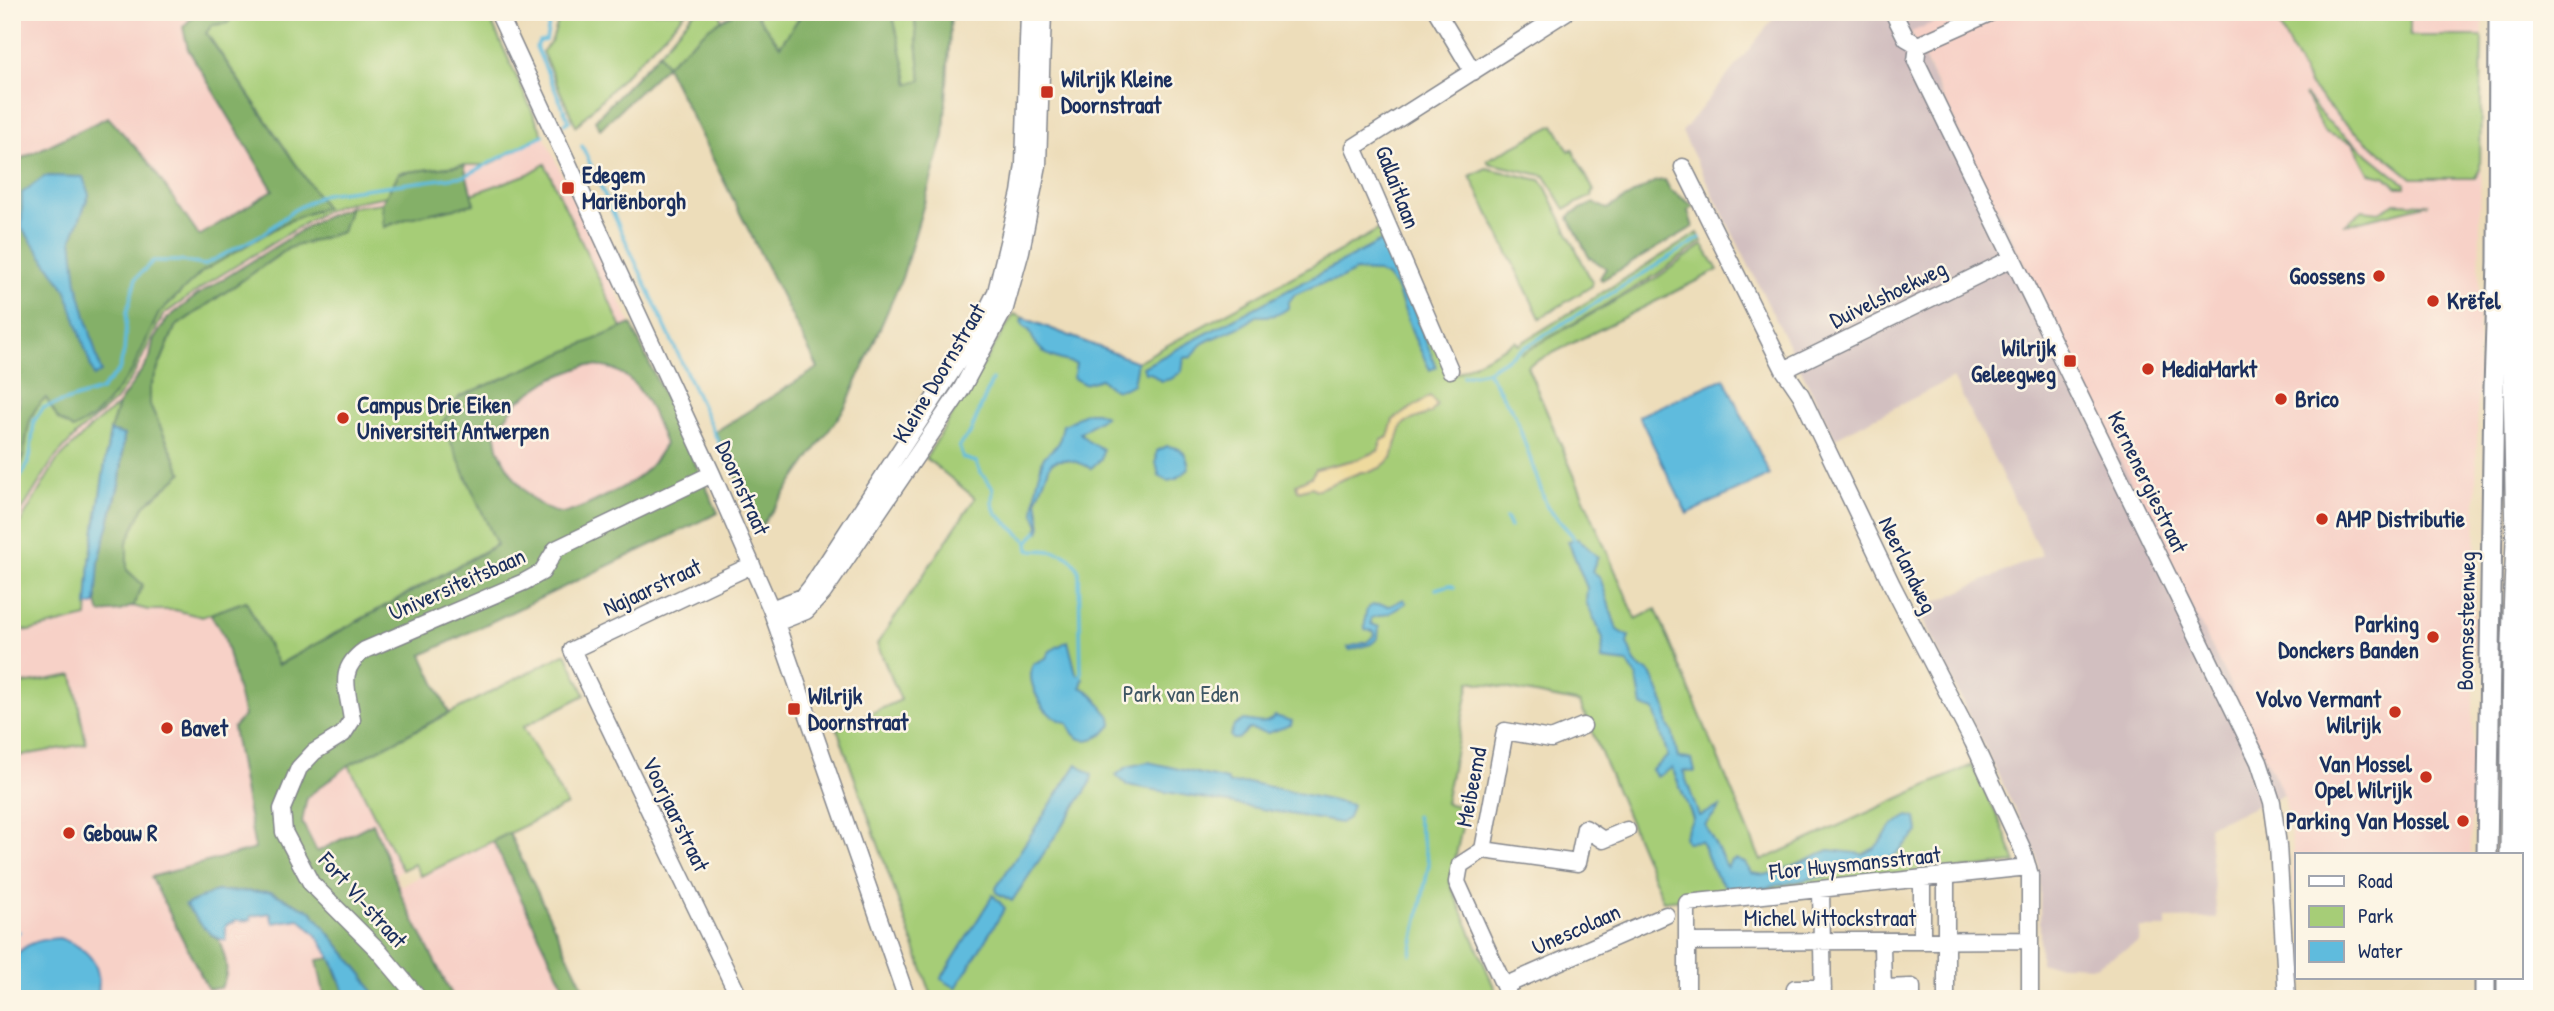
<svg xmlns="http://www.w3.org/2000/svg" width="2554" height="1011" viewBox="0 0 2554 1011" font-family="'Patrick Hand',sans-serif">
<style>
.built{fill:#f7d1c7}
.industrial{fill:#d2bfc0}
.green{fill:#a6cd77;stroke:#607e6a;stroke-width:2}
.forest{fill:#84b068;stroke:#507063;stroke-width:2;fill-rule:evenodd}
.sand{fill:#eeda9e;stroke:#84847e;stroke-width:2}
.water{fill:#5fbbdd;stroke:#3d759e;stroke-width:2}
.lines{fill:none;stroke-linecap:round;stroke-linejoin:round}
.stream{stroke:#5fbbdd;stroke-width:3.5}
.minor-casing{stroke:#84868c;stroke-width:19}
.major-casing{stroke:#84868c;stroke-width:23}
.highway-casing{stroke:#84868c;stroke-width:26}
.minor{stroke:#fff;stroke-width:16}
.major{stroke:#fff;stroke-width:19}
.highway{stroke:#fff;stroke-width:23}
.highway-bridge-casing{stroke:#84868c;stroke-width:26;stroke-linecap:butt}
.highway-bridge{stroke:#fff;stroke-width:23}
.poi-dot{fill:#c8321e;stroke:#fcf5e5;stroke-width:2.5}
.labels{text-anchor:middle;stroke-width:5;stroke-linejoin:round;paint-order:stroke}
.poi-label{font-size:23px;font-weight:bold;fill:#1b2f5e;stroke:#fcf5e5;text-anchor:start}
.street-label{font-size:23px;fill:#1b2f5e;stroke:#fcf5e5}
.park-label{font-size:23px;fill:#3e5664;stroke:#fcf5e5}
</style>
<rect width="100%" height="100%" fill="#fcf5e5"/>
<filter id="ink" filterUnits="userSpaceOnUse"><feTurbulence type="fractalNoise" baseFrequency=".0143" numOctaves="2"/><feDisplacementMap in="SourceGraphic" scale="14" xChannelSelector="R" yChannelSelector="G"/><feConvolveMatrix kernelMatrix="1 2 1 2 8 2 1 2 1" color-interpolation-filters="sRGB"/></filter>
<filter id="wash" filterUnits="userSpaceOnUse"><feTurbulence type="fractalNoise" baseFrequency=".00686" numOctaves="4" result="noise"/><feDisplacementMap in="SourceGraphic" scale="28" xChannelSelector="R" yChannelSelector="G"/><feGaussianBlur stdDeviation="1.57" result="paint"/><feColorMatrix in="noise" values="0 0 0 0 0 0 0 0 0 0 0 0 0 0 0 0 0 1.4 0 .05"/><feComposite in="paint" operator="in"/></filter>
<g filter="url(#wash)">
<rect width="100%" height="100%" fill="#edddba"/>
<!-- built -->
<path class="built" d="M 12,12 L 487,12 L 718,513 L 422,655 L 449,713 L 349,765 L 402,870 L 395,874 L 401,886 L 509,833 L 589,999 L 12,999 Z
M 1959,12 L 2483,12 L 2471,855 L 2297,855 L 2297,883 L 2293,883 L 2293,847 L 2284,795 L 1911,31 Z"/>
<!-- industrial -->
<path class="industrial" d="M 1779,12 L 1959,12 L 1911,32 L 2284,795 L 2208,826 L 2217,918 L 2166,919 L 2166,928 L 2140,928 L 2139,942 L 2095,966 L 2040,964 L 2040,880 L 2037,855 L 1918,610 L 2042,555 L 1953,378 L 1835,438 L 1682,132 Z"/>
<!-- green -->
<path class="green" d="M 235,12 L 487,12 L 543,135 L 489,165 L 464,165 L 399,173 L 387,196 L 343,204 L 323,212 L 213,280 L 163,315 L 134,374 L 115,401 L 79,432 L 53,460 L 12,527 L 12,486 L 24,455 L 28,423 L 38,404 L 46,398 L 58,419 L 106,404 L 140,353 L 159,313 L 202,271 L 286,222 L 325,207 L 206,32 L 212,25 L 228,23 Z
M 570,12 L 686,12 L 576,126 L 542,52 C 546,47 551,43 553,37 C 557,25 557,18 570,12 Z
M 694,12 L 721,12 L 721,21 L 710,27 L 666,65 L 659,53 Z
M 754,12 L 803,12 L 780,46 Z
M 892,12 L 914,12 L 921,80 L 908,84 Z
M 2272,12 L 2410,12 L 2410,36 L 2482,36 L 2480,169 L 2475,178 L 2412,178 L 2340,119 L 2310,86 Z
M 2305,95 L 2325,119 L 2405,184 L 2405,187 L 2397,187 L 2385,176 L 2369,173 L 2353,143 L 2324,132 Z
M 1554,125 L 1569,151 L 1572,149 L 1594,191 L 1591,193 L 1592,196 L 1565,209 L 1545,176 L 1489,163 L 1487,160 Z
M 545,164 L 622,328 L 459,397 L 497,544 L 278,665 L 246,601 L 202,617 L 175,610 L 148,610 L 133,606 L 142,585 L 127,570 L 127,542 L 144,506 L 182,473 L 150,405 L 150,388 L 175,327 L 289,248 L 342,232 L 350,207 L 382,203 L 384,227 L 409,218 L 474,204 L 472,194 L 528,174 Z
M 1486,168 L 1540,180 L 1544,184 L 1592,282 L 1592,286 L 1540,318 L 1470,176 Z
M 2395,203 L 2429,204 L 2344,225 L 2363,210 L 2379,212 Z
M 1387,225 L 1451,376 L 1516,341 L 1518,345 L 1698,233 L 1702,242 L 1656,275 L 1521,354 L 1658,277 L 1703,245 L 1718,270 L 1527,366 L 1636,619 L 1656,609 L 1761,861 L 1972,765 L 2002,826 L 2016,863 L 1663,901 L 1580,703 L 1470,681 L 1445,803 L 1466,808 L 1450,883 L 1499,999 L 933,999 L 837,728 L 901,700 L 877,644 L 975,498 L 926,458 L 1014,314 L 1137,362 Z
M 118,405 L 110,431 L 90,561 L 87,617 L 29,631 L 12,627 L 12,537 L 56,462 L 91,427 Z
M 566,653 L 585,695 L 523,727 L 567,805 L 421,876 L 414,864 L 402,870 L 349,765 Z
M 73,675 L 86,744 L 18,756 L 12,727 L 12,686 Z"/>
<!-- forest -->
<path class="forest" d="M 197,12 L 235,12 L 228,23 L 212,25 L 206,33 L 325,207 L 286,222 L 202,272 L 159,313 L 132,371 L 106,404 L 92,418 L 73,429 L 58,419 L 46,398 C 27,412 28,433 24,454 C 22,465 17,475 12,486 L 12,428 L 19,404 L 12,331 L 12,163 L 108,117 L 147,160 L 199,236 L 273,190 L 188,49 L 183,27 Z
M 736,12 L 754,12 L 780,46 L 803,12 L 892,12 L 909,84 L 921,80 L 914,12 L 951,12 L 944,136 L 902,278 L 846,406 L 760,528 L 715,432 L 818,368 L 666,66 L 600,129 L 595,120 L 659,53 L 666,65 L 710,27 Z
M 464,165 L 474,204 L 409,218 L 384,227 L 382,203 L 399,173 Z
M 1665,180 L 1670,190 L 1694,206 L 1688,211 L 1693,227 L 1602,280 L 1600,278 L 1606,268 L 1589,257 L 1569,218 L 1572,213 L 1594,203 L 1607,209 L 1656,181 Z
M 350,207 L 342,232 L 289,248 L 175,327 L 150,388 L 150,405 L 182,473 L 144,506 L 127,542 L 127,570 L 143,585 L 133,606 L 120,611 L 100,613 C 86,578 114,516 120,479 C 122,465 123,450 124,435 L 110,431 L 118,405 L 150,358 L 153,341 L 167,319 L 196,296 L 318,220 Z
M 631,324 L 718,513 L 422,655 L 449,713 L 349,765 L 307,797 L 302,822 L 317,852 L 373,823 L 403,899 L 454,999 L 377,999 L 363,975 L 311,911 L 271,892 L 216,891 L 186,906 L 213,936 L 219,940 C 225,957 232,972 220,988 L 208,989 L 151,877 L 255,849 L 233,728 L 244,716 L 224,636 L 210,614 L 246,601 L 278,665 L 497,545 L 442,423 L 459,397 ZM 587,365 C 596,367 607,366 615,370 C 644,383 654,416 665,444 C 658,455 653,465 642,474 C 631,484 574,515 560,513 C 533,509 511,476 500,453 C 497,447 497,439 495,432 L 518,401 L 553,378 Z
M 509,833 L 589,999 L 570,999 L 493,841 Z
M 331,958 L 345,994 L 346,999 L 325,999 L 317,960 Z"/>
<!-- sand -->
<path class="sand" d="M 1430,396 L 1437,405 L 1431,413 L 1406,422 L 1402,426 L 1392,458 L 1380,468 L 1370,472 L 1361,472 L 1316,490 L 1312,487 L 1298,491 L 1296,484 L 1311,477 L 1316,469 L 1358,459 L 1378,451 L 1382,440 L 1388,437 L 1393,420 Z"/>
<!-- water -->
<path class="water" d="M 45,176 L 83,177 L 89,195 L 72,239 L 77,283 L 101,372 L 94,376 L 66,290 L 22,228 L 22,193 Z
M 1383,240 L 1407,292 L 1436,367 L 1430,370 L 1414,337 L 1397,289 L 1387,277 L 1378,272 L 1355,271 L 1340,279 L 1319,284 L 1294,295 L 1288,303 L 1288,308 C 1277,317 1270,316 1256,316 C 1241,330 1219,333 1202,344 C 1197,348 1196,352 1192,357 L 1184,358 L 1182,371 L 1171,379 L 1161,381 L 1150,373 L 1145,373 L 1143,367 Z
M 1023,318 L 1137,362 L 1133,384 C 1119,393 1112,391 1101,379 L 1084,384 L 1073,378 L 1076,364 C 1055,359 1037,355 1030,331 L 1024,327 L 1021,321 Z
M 1724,378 L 1770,475 L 1687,514 L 1639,416 Z
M 1088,412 L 1096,412 L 1105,416 L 1080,433 L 1089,442 L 1103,449 L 1101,459 L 1091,468 C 1078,462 1064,456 1051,463 L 1037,499 L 1041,527 L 1039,532 L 1037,531 L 1039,525 L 1034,513 L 1037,484 L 1043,458 L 1059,443 L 1063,425 C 1073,423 1077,415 1088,412 Z
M 110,431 L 124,435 L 120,480 L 99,561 L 96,604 L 87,606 L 90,561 Z
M 1167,446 C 1183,448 1187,453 1189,469 L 1176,479 L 1168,481 L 1159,476 L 1156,462 L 1157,451 Z
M 1578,539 L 1598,557 L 1592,571 L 1600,577 L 1617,630 L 1629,636 L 1627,643 L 1635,662 L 1641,669 L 1648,671 L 1653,677 L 1666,708 L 1668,725 L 1673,734 L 1678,758 L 1692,759 L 1695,772 L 1683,771 L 1699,816 L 1721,806 L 1705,825 L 1727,867 L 1731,861 L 1736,859 L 1745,863 L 1751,873 L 1765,875 L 1780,871 L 1829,850 L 1863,854 L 1875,848 L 1893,825 L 1908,816 L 1916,818 L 1918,832 L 1891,859 L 1875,865 L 1859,865 L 1824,876 L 1749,891 L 1727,888 L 1715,875 L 1701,841 L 1686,842 L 1684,836 L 1693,818 L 1672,768 L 1657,777 L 1652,770 L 1668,756 L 1654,710 L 1642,706 L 1637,678 L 1628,663 L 1602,660 L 1603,638 L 1586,602 L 1587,588 L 1568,541 Z
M 1404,599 L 1406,603 L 1390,613 L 1371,618 L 1371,624 L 1379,627 L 1378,638 L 1371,644 L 1350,650 L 1348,647 L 1367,642 L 1375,635 L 1374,631 L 1365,630 C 1364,606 1367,602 1390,606 Z
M 1068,641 L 1076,673 L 1083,678 L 1081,687 C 1096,694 1100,707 1111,717 L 1112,725 C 1099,741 1076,749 1068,723 C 1063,721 1058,720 1052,716 C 1039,706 1026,680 1033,664 L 1046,658 L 1050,651 Z
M 1275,716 L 1292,721 L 1291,725 L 1268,733 L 1249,729 L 1238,739 L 1232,739 L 1230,735 L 1234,726 L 1243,720 C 1257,721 1265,727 1275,716 Z
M 1148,762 L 1227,780 L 1229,784 L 1252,783 L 1352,805 L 1348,818 L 1340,823 L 1127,785 L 1116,775 L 1127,767 Z
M 1077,764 L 1092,775 L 1090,784 L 1012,901 L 997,893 L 996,888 Z
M 216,891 L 271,892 L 311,911 L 363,975 L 377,999 L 346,999 C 339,970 323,936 299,919 L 273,923 L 270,913 L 251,916 L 251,920 L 236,921 L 226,925 L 226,940 C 210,940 196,917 185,905 Z
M 993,895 L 1005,908 L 956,988 L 941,979 Z
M 59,938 C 90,948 104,966 97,999 L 12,999 C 12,988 10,975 13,964 C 17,944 42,939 59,938 Z"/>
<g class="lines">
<!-- stream -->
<path class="stream" d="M 555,12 L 550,19 L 546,40 L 540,41 L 536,47 L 569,121 L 564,124
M 582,146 L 729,465
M 1487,371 L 1515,415 L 1547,507 L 1572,535 L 1576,544
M 1463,376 L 1487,371 L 1700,238
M 992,380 L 970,433 L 959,446 L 963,458 L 976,462 L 981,473 L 993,488 L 992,503 L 996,513 L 1028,542
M 12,490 L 25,470 L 30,457 L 34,421 L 43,408 L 101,390 L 119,370 L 124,352 L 127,312 L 136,278 L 153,261 L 181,261 L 204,265 L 263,234 L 294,210 L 324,194 L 465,176 L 543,135
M 1506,518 L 1510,527
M 1037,531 L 1028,542 L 1029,550 C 1051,551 1069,548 1079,571 L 1081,676
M 1436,589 L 1450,585 L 1454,587
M 12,935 L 19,932
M 1411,954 L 1429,864 L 1416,816"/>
</g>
</g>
<g filter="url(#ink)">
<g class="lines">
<defs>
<path id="minor" d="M 498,12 L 712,474 L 771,609 L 907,999
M 1437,12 L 1473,72
M 1893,12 L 1906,38 L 1918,45
M 1918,45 L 1916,61 L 2259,762 L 2272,802 L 2278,845 L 2287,999
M 1918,45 L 1992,12
M 1683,167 L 1784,370 L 1801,395 L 1892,585 L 1973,742 L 2022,848 L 2030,875 L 2030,999
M 1450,370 L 1354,147 L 1566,12
M 1784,370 L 2013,258
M 771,609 L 803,597 L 811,587 L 971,342 L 996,292 L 1020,193 L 1024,164 L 1029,12
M 776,623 L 806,611 L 823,593 L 961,390 L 1005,308 L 1021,251 L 1038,165 L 1043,12
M 1483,850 L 1505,731 L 1551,739 L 1583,726
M 1483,850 L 1578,863 L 1585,828 L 1603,840 L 1627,830
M 1483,850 L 1460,865 L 1457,882 L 1510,999
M 1821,890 L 1823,999
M 1882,941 L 1883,999
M 1922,941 L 1922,878
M 1687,942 L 2030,940
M 1504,986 L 1666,915
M 1883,988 L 1912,987 L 1912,999
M 419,999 L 377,949 L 311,883 L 284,832 L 282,809 L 299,768 L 314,752 L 343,734 L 352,720 C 348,689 336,670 365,650 L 524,582 L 542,572 L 556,549 L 712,474
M 740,999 L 572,650 L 752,565
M 1687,999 L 1687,903 L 2028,867
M 1795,999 L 1795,988 L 1823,988
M 1946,999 L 1946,876"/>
<path id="major" d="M 2487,855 L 2494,388 L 2498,262 L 2499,12
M 2485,999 L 2485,978"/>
<path id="highway" d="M 2512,855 L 2514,641 L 2518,541 L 2512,214 L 2515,12
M 2530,967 L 2536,528 L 2530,304 L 2535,12"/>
</defs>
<!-- minor casing -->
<use href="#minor" class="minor-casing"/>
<!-- major casing -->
<use href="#major" class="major-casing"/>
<!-- highway casing -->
<use href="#highway" class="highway-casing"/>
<!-- minor -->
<use href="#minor" class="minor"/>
<!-- major -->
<use href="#major" class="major"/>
<!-- highway -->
<use href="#highway" class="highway"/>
<defs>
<path id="highway-bridge" d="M 2509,999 L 2509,978
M 2529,999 L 2530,967"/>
</defs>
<!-- highway-bridge casing -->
<use href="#highway-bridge" class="highway-bridge-casing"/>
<!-- highway-bridge -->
<use href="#highway-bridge" class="highway-bridge"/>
</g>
</g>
<!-- markers -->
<g class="poi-dot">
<rect x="1040" y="85" width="14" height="14" rx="3.5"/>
<rect x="561" y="181" width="14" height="14" rx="3.5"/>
<circle cx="2379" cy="276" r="7"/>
<circle cx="2433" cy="301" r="7"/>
<rect x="2063" y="354" width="14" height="14" rx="3.5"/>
<circle cx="2148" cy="369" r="7"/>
<circle cx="2281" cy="399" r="7"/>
<circle cx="343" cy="418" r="7"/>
<circle cx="2322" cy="519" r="7"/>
<circle cx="2433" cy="637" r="7"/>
<rect x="787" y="702" width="14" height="14" rx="3.5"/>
<circle cx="2395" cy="712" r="7"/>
<circle cx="167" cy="728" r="7"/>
<circle cx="2426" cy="777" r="7"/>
<circle cx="2463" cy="821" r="7"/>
<circle cx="69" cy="833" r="7"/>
</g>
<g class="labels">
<!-- poi labels -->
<g class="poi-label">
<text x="1061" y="87">Wilrijk Kleine<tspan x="1061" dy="26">Doornstraat</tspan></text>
<text x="582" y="183">Edegem<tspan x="582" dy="26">Mariënborgh</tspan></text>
<text x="2365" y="284" text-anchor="end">Goossens</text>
<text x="2447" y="309">Krëfel</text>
<text x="2056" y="356" text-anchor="end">Wilrijk<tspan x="2056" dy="26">Geleegweg</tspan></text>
<text x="2162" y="377">MediaMarkt</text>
<text x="2295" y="407">Brico</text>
<text x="357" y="413">Campus Drie Eiken<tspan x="357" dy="26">Universiteit Antwerpen</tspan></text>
<text x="2336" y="527">AMP Distributie</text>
<text x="2419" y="632" text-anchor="end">Parking<tspan x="2419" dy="26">Donckers Banden</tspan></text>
<text x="808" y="704">Wilrijk<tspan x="808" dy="26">Doornstraat</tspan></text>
<text x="2381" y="707" text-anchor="end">Volvo Vermant<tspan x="2381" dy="26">Wilrijk</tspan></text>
<text x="181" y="736">Bavet</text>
<text x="2412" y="772" text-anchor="end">Van Mossel<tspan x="2412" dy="26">Opel Wilrijk</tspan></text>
<text x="2449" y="829" text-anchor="end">Parking Van Mossel</text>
<text x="83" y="841">Gebouw R</text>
</g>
<!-- street labels -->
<g class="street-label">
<text transform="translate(1398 187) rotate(69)" y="8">Gallaitlaan</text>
<text transform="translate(1888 294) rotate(-26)" y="8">Duivelshoekweg</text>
<text transform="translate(939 373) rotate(-59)" y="8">Kleine Doornstraat</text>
<text transform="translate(2148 482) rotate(64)" y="8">Kernenergiestraat</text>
<text transform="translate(743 488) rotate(66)" y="8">Doornstraat</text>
<text transform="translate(1908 565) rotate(64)" y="8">Neerlandweg</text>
<text transform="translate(457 584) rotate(-24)" y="8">Universiteitsbaan</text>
<text transform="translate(652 587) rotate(-25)" y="8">Najaarstraat</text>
<text transform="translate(2466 621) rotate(-89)" y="8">Boomsesteenweg</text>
<text transform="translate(1471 787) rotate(-79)" y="8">Meibeemd</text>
<text transform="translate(676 814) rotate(64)" y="8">Voorjaarstraat</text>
<text transform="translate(1855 863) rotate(-6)" y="8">Flor Huysmansstraat</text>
<text transform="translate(363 900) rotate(48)" y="8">Fort VI-straat</text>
<text x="1830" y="926">Michel Wittockstraat</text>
<text transform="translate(1576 929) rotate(-24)" y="8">Unescolaan</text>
</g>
<!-- park labels -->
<g class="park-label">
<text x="1181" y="702">Park van Eden</text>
</g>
</g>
<!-- margin -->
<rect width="2554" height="1011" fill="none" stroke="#fcf5e5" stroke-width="42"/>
<!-- legend -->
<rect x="2295" y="853" width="228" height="126" fill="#fcf5e5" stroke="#a2a6af" stroke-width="2"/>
<rect x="2309" y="876" width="35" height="10" fill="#ffffff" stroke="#a2a6af" stroke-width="2"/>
<text x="2358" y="888" font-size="21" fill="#1b2f5e">Road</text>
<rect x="2309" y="906" width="35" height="21" fill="#a6cd77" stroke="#a2a6af" stroke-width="2"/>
<text x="2358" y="923" font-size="21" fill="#1b2f5e">Park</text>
<rect x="2309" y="941" width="35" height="21" fill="#5fbbdd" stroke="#a2a6af" stroke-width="2"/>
<text x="2358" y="958" font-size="21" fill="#1b2f5e">Water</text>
</svg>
